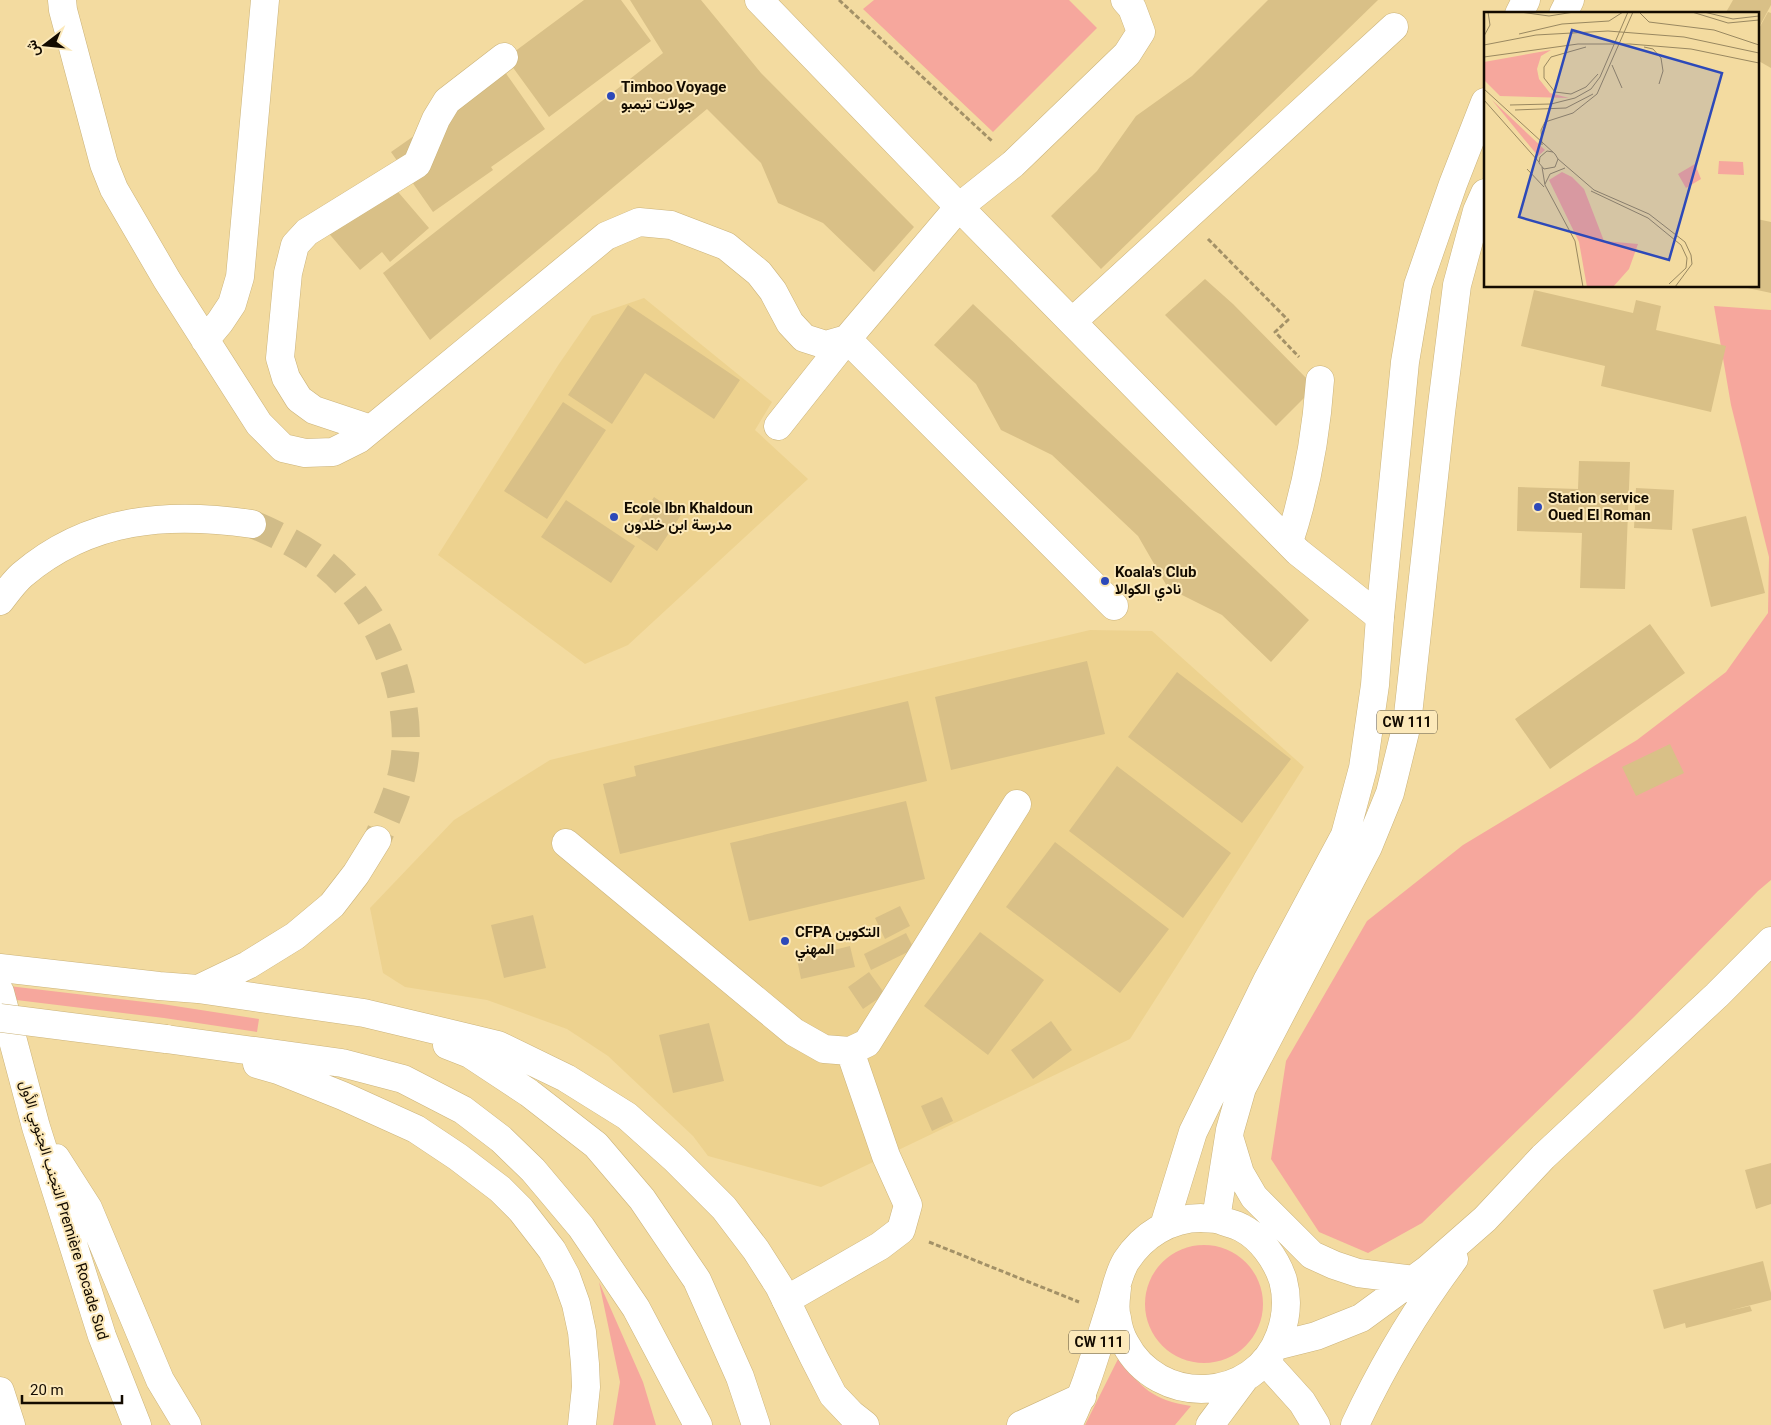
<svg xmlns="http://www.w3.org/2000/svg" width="1771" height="1425" viewBox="0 0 1771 1425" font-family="Roboto,Vazirmatn,sans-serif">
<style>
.built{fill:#edd28f}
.green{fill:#f6a79d}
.building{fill:#d9c087}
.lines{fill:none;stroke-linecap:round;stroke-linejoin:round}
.highway-tunnel{stroke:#d1bc88;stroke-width:28;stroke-dasharray:28 14;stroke-linecap:butt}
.minor-casing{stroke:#cbb37a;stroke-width:29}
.major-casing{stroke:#cbb37a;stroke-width:29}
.highway-casing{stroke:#cbb37a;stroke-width:29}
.path{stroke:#a39167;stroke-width:3;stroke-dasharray:5 2.5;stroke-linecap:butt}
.minor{stroke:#fff;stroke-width:28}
.major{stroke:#fff;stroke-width:28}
.highway{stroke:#fff;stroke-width:28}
.highway-bridge-casing{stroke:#cbb37a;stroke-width:29;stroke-linecap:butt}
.highway-bridge{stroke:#fff;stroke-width:28}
.poi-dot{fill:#2d49b9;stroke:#fce9ba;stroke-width:2}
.labels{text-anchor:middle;stroke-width:4;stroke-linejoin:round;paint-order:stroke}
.shield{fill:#fce9ba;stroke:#594e38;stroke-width:1}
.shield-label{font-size:14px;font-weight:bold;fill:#130b00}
.poi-label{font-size:15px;font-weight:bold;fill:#130b00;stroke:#fce9ba;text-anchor:start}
.street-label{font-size:15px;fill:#130b00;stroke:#fce9ba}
.inset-road{fill:none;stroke:#998860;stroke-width:1}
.view{fill:#2d49b9;fill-opacity:0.15;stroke:#2d49b9;stroke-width:2.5}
.inset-edge{fill:none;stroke:#130b00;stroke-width:2.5}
</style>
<rect width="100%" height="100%" fill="#f3dba0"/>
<!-- built -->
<path class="built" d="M 644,298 L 772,402 L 755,430 L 808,479 L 628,645 L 585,664 L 438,555 L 559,364 L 592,316 Z
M 1090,630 L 1152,631 L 1304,767 L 1130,1039 L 821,1187 L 708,1156 L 693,1136 L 608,1056 L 567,1029 L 487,1000 L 405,987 L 383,973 L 370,908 L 454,820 L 550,760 Z"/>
<!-- green -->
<path class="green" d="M 874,0 L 1069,0 L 1097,28 L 993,132 L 863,9 Z
M 1714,306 L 1771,310 L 1771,880 L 1758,891 L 1634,1017 L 1422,1223 L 1368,1253 L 1319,1232 L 1271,1159 L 1286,1061 L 1367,921 L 1463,845 L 1637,740 L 1726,672 L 1768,613 L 1769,557 L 1731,405 Z
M 0,985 L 162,1004 L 259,1019 L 257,1032 L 164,1018 L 0,998 Z
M1145 1304a59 59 0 1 1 118 0a59 59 0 1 1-118 0Z
M 599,1282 L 643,1382 L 656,1425 L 613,1425 L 620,1382 Z
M 1119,1357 C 1140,1388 1153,1400 1191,1406 L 1175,1425 L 1085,1425 Z"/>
<!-- building -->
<path class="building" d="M 584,0 L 621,0 L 651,41 L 549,117 L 506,58 Z
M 630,0 L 701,0 L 761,73 L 914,227 L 874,272 L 823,223 L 778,203 L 761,163 L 707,109 L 430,340 L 383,273 L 663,53 Z
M 1268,0 L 1378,0 L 1101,269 L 1051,216 L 1097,171 L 1136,116 L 1192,76 Z
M 1733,0 L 1771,0 L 1771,5 L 1757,31 L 1757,14 L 1725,14 Z
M 1768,12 L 1771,13 L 1771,68 L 1757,60 L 1757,32 Z
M 505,72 L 545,129 L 491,167 L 493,170 L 433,212 L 391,152 Z
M 381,172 L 429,228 L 390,262 L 382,252 L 360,270 L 320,223 Z
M 1757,219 L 1771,222 L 1771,293 L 1743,287 L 1757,286 Z
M 1205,279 L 1233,304 L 1315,387 L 1276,426 L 1165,315 Z
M 1534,290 L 1633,313 L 1636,300 L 1661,306 L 1656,330 L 1726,346 L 1711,412 L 1601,386 L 1605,366 L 1521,346 Z
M 973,304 L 1309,620 L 1271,662 L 1222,615 L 1168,588 L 1138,536 L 1052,455 L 1001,430 L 976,384 L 934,345 Z
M 628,305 L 740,380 L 714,419 L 645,373 L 612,424 L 568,395 Z
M 563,402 L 606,430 L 547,519 L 504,491 Z
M 1579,461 L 1630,462 L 1625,589 L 1580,588 L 1582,533 L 1517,531 L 1518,487 L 1578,489 Z
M 1636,488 L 1674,490 L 1672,530 L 1634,528 Z
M 654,497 L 681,515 L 657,551 L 631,533 Z
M 566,500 L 635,546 L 611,583 L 541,537 Z
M 1746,516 L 1765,593 L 1711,607 L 1692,529 Z
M 1650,624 L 1685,673 L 1550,769 L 1515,719 Z
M 1087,661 L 1105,734 L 951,770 L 935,697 Z
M 1177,672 L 1291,759 L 1242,823 L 1128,737 Z
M 908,701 L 927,781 L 620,854 L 603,784 L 636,776 L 634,766 Z
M 1670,744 L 1684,773 L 1636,796 L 1622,767 Z
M 1117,766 L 1231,853 L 1183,918 L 1069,831 Z
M 906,801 L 925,879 L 749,921 L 730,843 Z
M 1055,842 L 1169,929 L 1120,993 L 1006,907 Z
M 900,906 L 910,926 L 885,939 L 875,918 Z
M 533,915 L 546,968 L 504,978 L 491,925 Z
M 980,932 L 1044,980 L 988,1055 L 924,1006 Z
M 906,933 L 914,949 L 871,970 L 864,954 Z
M 850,946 L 855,967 L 801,979 L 797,959 Z
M 869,972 L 885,994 L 863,1009 L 848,987 Z
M 1051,1021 L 1072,1050 L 1033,1079 L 1011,1050 Z
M 709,1023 L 724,1081 L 673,1093 L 659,1035 Z
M 942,1097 L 953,1121 L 932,1131 L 921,1106 Z
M 1771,1163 L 1771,1204 L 1756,1209 L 1745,1170 Z
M 1763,1261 L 1771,1293 L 1771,1300 L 1728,1311 L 1750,1306 L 1752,1311 L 1686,1328 L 1685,1323 L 1664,1329 L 1653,1290 Z"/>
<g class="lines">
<!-- highway-tunnel -->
<path class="highway-tunnel" d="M 252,524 C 276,534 298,545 319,560 C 378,602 417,697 403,769 C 398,794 387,817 377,840"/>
<defs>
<path id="minor" d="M 62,0 L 63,10 L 104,164 L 114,189 L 167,280 L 259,424 L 283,448 L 305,453 L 333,452 L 359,439 L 606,236 L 639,222 L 671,225 L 726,246 L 759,273 L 773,291 L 790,323 L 804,338 L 826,345 L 847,339 L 959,207 L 1013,164 L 1127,54 L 1141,32 L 1132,8 L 1125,0
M 759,0 L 959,207 L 1298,552 L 1380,617
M 1072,322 L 1394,27
M 205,340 L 220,322 L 232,304 L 240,277 L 265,0
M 778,426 L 847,339 L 1114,606
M 371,429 L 314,410 L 299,399 L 286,378 L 280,358 L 288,273 L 295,245 L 307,232 L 417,164 L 436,119 L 447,101 L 504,57
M 1289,542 C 1307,487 1316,438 1320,380
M 566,843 L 794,1032 L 824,1049 L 850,1051 L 867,1043 L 1017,804
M 786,1300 L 880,1246 L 901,1230 L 908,1205 L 886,1156 L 850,1051
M 1265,1361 L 1302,1402 L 1316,1425"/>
<path id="major" d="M 1519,14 L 1526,0
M 1563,14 L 1570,0
M 1230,1140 L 1240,1173 L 1254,1197 L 1312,1255 L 1334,1265 L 1358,1273 L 1414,1280
M 1216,1219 L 1230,1130 L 1242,1088 L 1368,847 L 1390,793 L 1407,724 L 1441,413 L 1457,285 L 1477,211 L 1485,193
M 1164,1226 L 1193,1132 L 1268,979 L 1345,835 L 1363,768 L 1375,685 L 1380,617 L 1405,362 L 1418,285 L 1453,184 L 1485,102
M 1276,1346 L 1316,1336 L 1361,1318 L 1428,1269 L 1485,1219 L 1543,1157 L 1717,995 L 1771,941
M 1068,1425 C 1087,1387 1097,1348 1110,1308 C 1115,1293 1118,1274 1126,1261 C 1143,1235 1170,1218 1201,1218 C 1208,1219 1214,1218 1220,1220 C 1227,1223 1235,1224 1242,1228 C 1261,1238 1276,1259 1283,1280 C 1288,1299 1287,1316 1280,1335 C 1255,1404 1158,1407 1125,1343 C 1121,1336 1118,1326 1117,1318 C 1114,1309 1116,1297 1117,1288
M 1210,1425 L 1245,1378
M 1355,1425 C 1382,1367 1416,1310 1454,1259"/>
<path id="highway" d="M 0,601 C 7,592 14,582 22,575 C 90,517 168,512 252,524
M 0,968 L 159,986 L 198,989 L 364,1013 L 498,1045 L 566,1078 L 627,1116 L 675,1159 L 724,1208 L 756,1250 L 779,1286 L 814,1358 L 833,1395 L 851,1414 L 865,1425
M 198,989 L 248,965 L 295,936 L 332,905 L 356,874 L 377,840
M 0,992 L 36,1127 L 102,1336 L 137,1425
M 166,1039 L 342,1063 L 403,1079 L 463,1110 L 501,1139 L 533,1170 L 581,1227 L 636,1308 L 698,1425
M 447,1045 L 470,1054 L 529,1093 L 596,1145 L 642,1199 L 697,1280 L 740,1377 L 756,1425
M 257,1064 L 278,1070 L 343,1096 L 416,1129 L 458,1157 L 500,1189 L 521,1210 L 552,1250 L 566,1276 L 576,1304 L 582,1332 L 585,1364 L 586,1387 L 582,1425
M 56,1158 L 88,1208 L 160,1380 L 187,1425
M 0,1391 L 11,1425
M 1021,1425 L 1082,1397"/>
</defs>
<!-- minor casing -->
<use href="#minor" class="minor-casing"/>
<!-- major casing -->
<use href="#major" class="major-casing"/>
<!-- highway casing -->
<use href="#highway" class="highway-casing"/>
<!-- path -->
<path class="path" d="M 839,0 L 993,142
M 1208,239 L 1288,320 L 1275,332 L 1299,357
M 929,1242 L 1079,1302"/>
<!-- minor -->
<use href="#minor" class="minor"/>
<!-- major -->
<use href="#major" class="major"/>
<!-- highway -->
<use href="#highway" class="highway"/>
<defs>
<path id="highway-bridge" d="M 0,1018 L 166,1039"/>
</defs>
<!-- highway-bridge casing -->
<use href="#highway-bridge" class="highway-bridge-casing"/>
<!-- highway-bridge -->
<use href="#highway-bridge" class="highway-bridge"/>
</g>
<!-- markers -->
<g class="poi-dot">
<circle cx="611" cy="96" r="5"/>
<circle cx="1538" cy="507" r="5"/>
<circle cx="614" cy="517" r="5"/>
<circle cx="1105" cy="581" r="5"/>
<circle cx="785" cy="941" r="5"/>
</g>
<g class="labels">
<!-- shield labels -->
<g class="shield">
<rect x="1377" y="710.5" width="60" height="23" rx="4"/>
<rect x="1069" y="1330.5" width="60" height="23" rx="4"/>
</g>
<g class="shield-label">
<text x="1407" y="727">CW 111</text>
<text x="1099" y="1347">CW 111</text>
</g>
<!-- poi labels -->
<g class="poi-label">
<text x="621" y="92">Timboo Voyage<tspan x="621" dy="17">جولات تيمبو</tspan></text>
<text x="1548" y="503">Station service<tspan x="1548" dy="17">Oued El Roman</tspan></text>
<text x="624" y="513">Ecole Ibn Khaldoun<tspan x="624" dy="17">مدرسة ابن خلدون</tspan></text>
<text x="1115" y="577">Koala's Club<tspan x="1115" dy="17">نادي الكوالا</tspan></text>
<text x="795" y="937">CFPA التكوين<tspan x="795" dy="17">المهني</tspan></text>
</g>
<!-- street labels -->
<g class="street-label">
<text transform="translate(64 1210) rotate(73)" y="5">التجنب الجنوبي الأول Première Rocade Sud</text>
</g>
</g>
<!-- overview -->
<g transform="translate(1484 12)">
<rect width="275" height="275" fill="#f3dba0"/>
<path d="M 67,38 L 57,44 L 53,57 L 55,67 L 66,81 L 85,86 L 16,84 L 0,68 L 0,50 ZM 8,88 L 61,138 L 54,144 ZM 235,149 L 259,150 L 260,163 L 234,162 ZM 211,152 L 217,167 L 202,176 L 194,162 ZM 78,160 L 88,165 L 100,177 L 120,229 L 154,232 L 145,257 L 129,275 L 103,275 L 95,230 L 65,168 Z" fill="#f6a79d"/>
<path class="inset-road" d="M 36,0 L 65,4 L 90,0M 58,0 L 82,0M 155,0 L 165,10 L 230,18 L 275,33M 208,0 L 244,11 L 275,8M 220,0 L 249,7 L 275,4M 35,22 L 78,12 L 125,9 L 139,0M 0,24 L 6,13 L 4,0M 0,33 L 52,23 L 124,19 L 200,25 L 275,41M 102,35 L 67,45 L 60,55 L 60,66 L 71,80 L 87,82 L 102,75 L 114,62M 160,35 L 169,37 L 177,46 L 179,59 L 175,72M 0,45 L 94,32 L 146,32 L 207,37 L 275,51M 128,53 L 138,76M 0,77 L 71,142 L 74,147 L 71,155 L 60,157 L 55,151 L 56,145 L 63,139 L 69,140M 0,88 L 55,150M 26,93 L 67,92 L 91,86 L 107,77 L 116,65 L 144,0M 31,98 L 82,96 L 109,82M 58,133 L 57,118 L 61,110 L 89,101 L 113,82 L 149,0M 74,147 L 110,178 L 165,202 L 201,230 L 207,243 L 208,252 L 191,275M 58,155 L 61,173 L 91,229 L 99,275M 43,157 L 60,175M 61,172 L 66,162 L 81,156M 107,179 L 164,206 L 197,233 L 203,246 L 202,256 L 185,272"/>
<path class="view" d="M 88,18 L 238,61 L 185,248 L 35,205 Z"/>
<rect width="275" height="275" class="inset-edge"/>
</g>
<!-- north arrow -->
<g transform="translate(45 45) rotate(254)" stroke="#fce9ba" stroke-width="4" paint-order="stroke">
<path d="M0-4L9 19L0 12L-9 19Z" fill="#130b00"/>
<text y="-8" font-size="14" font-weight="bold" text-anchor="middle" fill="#130b00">ش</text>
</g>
<!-- scale -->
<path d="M22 1395v8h100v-8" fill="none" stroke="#130b00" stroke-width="2.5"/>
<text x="30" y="1395" font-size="15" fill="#130b00" stroke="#fce9ba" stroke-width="4" paint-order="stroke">20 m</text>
</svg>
